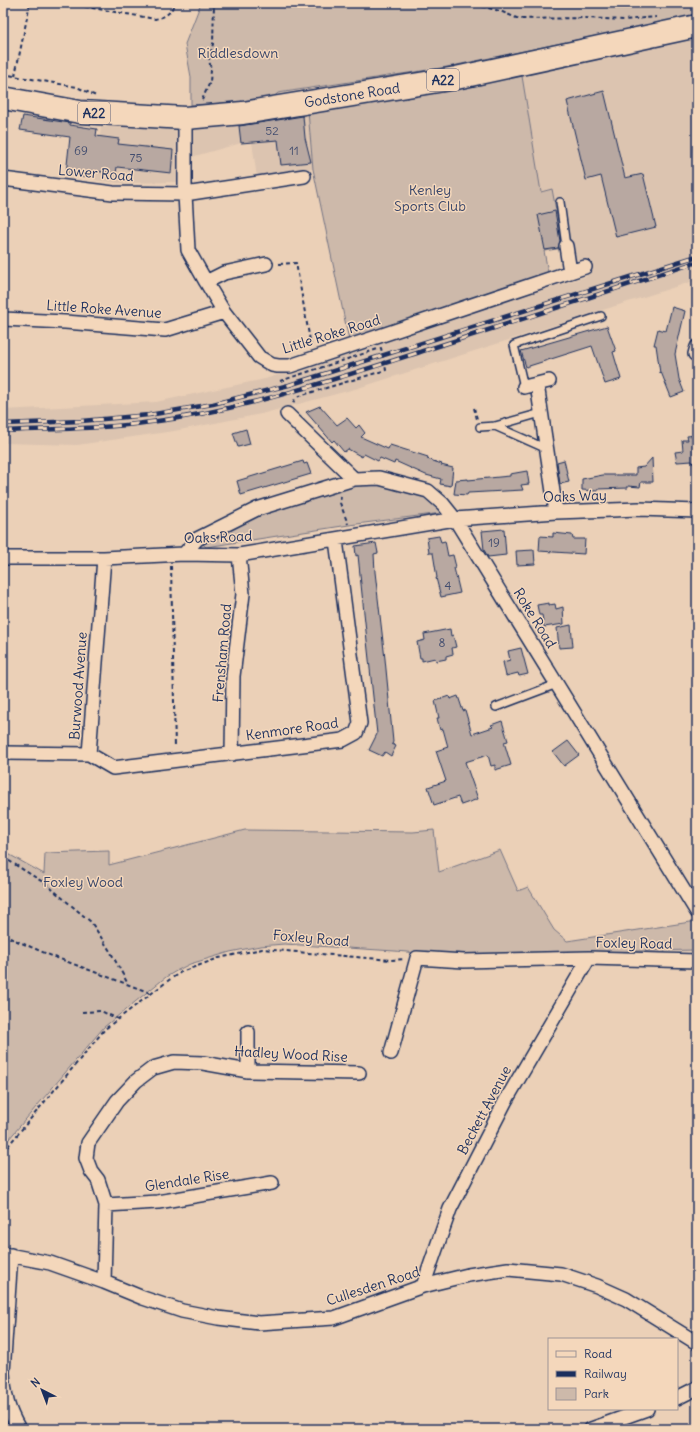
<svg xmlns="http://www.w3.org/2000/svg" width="700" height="1432" viewBox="0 0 700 1432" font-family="Delius,sans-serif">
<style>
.built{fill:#dcc4b0}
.green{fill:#cdb9aa;stroke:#747484}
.building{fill:#b8a8a1;stroke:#1b2f5e}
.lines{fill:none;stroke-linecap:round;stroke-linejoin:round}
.lane-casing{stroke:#1b2f5e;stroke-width:10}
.street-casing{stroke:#1b2f5e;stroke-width:16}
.highway-casing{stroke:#1b2f5e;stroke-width:25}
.path{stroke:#1b2f5e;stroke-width:2;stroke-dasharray:4 3;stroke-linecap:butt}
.lane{stroke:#f4d7bb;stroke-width:7}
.street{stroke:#f4d7bb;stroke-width:13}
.highway{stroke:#f4d7bb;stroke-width:22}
.rail-casing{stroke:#1b2f5e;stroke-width:4.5}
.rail{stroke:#f4d7bb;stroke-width:3;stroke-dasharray:9;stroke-linecap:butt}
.path-bridge{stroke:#1b2f5e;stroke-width:2;stroke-dasharray:4 3;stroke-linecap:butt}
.labels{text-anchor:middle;stroke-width:3;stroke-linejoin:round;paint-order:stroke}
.number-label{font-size:12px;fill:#424d6f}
.shield{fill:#f4d7bb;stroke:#5c617a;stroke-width:1}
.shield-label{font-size:13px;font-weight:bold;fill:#1b2f5e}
.park-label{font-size:14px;fill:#364469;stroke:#f4d7bb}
.street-label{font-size:14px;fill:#1b2f5e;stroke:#f4d7bb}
</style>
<rect width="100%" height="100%" fill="#ebd0b7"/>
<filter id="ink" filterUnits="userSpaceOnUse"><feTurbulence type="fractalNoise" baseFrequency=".025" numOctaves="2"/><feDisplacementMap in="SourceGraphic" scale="8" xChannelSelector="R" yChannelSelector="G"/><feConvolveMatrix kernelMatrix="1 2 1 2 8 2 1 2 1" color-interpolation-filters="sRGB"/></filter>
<g filter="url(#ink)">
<!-- built -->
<path class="built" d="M 697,35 L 697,280 L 355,389 L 261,414 L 174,431 L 77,445 L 3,443 L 3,410 L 156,402 L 265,379 L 587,276 L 584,264 L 579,263 L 575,260 L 572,254 L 563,246 L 552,189 L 540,192 L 521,70 Z
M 308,111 L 313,169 L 257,178 L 252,142 L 241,143 L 195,156 L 179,162 L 178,182 L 118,183 L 95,180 L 101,127 L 191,128 Z"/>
<!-- green -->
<path class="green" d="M 201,3 L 693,3 L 696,15 L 447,67 L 278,93 L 270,100 L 191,105 L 191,77 L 185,44 Z
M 521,70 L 541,192 L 552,189 L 563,248 L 544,251 L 548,272 L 349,340 L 313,169 L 308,111 Z
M 354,479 L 428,491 L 449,512 L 349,525 L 206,547 L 197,539 L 257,509 Z
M 245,830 L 413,832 L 434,830 L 439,872 L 500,850 L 518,891 L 528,887 L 554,930 L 567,941 L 697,921 L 697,950 L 586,952 L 465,957 L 395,951 L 284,944 L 260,946 L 230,952 L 190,964 L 178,970 L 166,977 L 104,1027 L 3,1146 L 3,851 L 44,874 L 45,853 L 109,851 L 109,865 Z"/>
<!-- building -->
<path class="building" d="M 604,91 L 625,178 L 643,174 L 656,227 L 616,237 L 601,176 L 586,180 L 567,101 Z
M 23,116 L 70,123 L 70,125 L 97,129 L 96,136 L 119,139 L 118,144 L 173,150 L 171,173 L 117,167 L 116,173 L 91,171 L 90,177 L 66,174 L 70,137 L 20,130 Z
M 303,116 L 305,138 L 311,162 L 281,165 L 278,140 L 241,143 L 239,126 Z
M 555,211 L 560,241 L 558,248 L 545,250 L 538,215 Z
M 672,307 L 685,311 L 675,354 L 679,379 L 684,392 L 671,397 L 661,372 L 660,373 L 656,345 L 654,345 L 658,329 L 666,331 Z
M 607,326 L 616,351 L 613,352 L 621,379 L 605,384 L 592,346 L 526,367 L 521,351 Z
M 320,406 L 337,425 L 347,418 L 356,428 L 359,425 L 365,433 L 361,437 L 388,449 L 390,445 L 428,457 L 427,459 L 442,464 L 441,465 L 453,468 L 451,486 L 440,484 L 441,479 L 426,475 L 395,461 L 394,464 L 380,458 L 378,461 L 364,454 L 362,457 L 348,449 L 344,452 L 334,440 L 332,442 L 306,412 Z
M 246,429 L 250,444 L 238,447 L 233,433 Z
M 697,435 L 697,464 L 693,464 L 692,461 L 677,462 L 675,452 L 683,451 L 682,440 L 688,440 L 687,436 Z
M 652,458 L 653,482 L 641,482 L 640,487 L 628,486 L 628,488 L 597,489 L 597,491 L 582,490 L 582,479 L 603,475 L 636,475 L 636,468 L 644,467 Z
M 564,460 L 569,482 L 560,484 L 557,462 Z
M 303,461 L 304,464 L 307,463 L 311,474 L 241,495 L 237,481 Z
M 527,471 L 529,484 L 521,485 L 523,490 L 468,493 L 467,495 L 454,494 L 456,480 L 468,479 L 468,480 L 510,476 L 510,474 Z
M 504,529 L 506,555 L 488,557 L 484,550 L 482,531 Z
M 553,533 L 572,535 L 573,539 L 585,539 L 584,554 L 539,551 L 540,536 L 553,537 Z
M 439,536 L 441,542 L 445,541 L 448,556 L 453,555 L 456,567 L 454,568 L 460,593 L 441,597 L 436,578 L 437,578 L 433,553 L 429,553 L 427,538 Z
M 376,543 L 378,553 L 374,554 L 375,572 L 385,659 L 393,742 L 392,744 L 396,746 L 391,756 L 385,752 L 382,756 L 369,750 L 377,734 L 362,594 L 358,555 L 356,556 L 355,546 Z
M 534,550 L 535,564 L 517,565 L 516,551 Z
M 549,603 L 549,605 L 555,604 L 556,609 L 563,607 L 564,624 L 544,627 L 542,615 L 539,615 L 537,605 Z
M 571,625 L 573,647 L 559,648 L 557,628 Z
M 450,629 L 451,636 L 453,635 L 456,647 L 452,648 L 453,654 L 446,656 L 446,659 L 436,661 L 435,658 L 422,661 L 422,658 L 420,658 L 417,642 L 425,640 L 424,634 Z
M 521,648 L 528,674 L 519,676 L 518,673 L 506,676 L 503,662 L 510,660 L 508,651 Z
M 449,696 L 450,699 L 458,696 L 463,711 L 465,710 L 472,734 L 493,727 L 491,725 L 502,721 L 508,741 L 504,742 L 511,765 L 495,770 L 495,765 L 491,766 L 488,755 L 465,762 L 478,799 L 461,805 L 458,797 L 434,805 L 428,787 L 446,781 L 436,751 L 448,747 L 443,729 L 440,730 L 437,718 L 439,718 L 435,701 Z
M 568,741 L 579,755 L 564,766 L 553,752 Z"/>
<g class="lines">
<defs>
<path id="lane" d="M 560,202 L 566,246
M 524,387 L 514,345 L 601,316
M 495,426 L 547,449
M 480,427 L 495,426 L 541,413
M 496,707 L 557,684"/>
<path id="street" d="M 185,118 L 185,194 L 188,250 L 206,282 L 224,312 L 259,357 L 272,365 L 278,366 L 290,366 L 585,267
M 3,179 L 113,193 L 185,194 L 304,176
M 566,246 L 570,272
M 206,282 L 224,273 L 266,264
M 3,319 L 65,322 L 165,330 L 224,312
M 695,354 L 697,347
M 537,384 L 556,512
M 524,387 L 549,381
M 287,414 L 354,479 L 379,478 L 428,491 L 443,504 L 455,519 L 697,912
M 184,554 L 197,539 L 257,509 L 354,479
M 3,558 L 104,558 L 184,554 L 239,555 L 455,519 L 556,512 L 639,509 L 697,511
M 3,753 L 89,754 L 104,558
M 89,754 L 113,768 L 343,740 L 356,733 L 360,723 L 336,540
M 232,754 L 233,676 L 243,594 L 239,555
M 391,1053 L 417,958 L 464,961 L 589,958 L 697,961
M 248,1071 L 248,1032
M 106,1205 L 158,1202 L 272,1183
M 3,1254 L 50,1263 L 104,1282 L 143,1298 L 182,1311 L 218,1318 L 259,1323 L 334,1318 L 423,1286 L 468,1275 L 508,1269 L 561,1274 L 597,1286 L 626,1299 L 697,1343
M 104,1282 L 106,1205 L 98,1180 L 91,1171 L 86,1158 L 88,1143 L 117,1101 L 136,1081 L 153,1068 L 174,1062 L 203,1063 L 248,1071 L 359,1073
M 423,1286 L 450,1209 L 505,1102 L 589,958
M 3,1372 L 11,1255
M 3,1373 C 5,1397 7,1408 19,1429
M 677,1398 L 697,1388
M 591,1429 L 647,1409"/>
<path id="highway" d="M 3,98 L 80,112 L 185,118 L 243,113 L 456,78 L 697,26"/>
</defs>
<!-- lane casing -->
<use href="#lane" class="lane-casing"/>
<!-- street casing -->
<use href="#street" class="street-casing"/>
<!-- highway casing -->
<use href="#highway" class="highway-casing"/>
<!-- path -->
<path class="path" d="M 64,3 L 155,19 C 165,17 172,13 174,3
M 468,3 L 500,11 L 519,19 L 586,18 L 624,20 L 656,17
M 3,74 L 77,87 L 96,96
M 15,76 L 30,3
M 202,100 L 210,82 L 211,70 L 209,59 L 213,44 L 214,3
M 279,264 L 296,263 L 311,346
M 293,403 L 296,397
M 474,408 L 477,419
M 341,496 L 340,503 L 348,524
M 171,566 L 175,748
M 3,857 L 46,884 L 91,922 L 110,951 L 128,984
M 3,935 L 52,956 L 148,992 L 150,994
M 82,1012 L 101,1011 L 118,1019
M 3,1152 L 105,1029 L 169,980 L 181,972 L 219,958 L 262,949 L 391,960 L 404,959"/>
<!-- lane -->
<use href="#lane" class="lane"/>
<!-- street -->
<use href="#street" class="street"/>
<!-- highway -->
<use href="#highway" class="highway"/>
<defs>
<path id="rail" d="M 3,424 L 81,421 L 149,415 L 213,404 L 289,385 L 697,256
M 3,431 C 52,429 102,429 151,422 C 244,410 336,379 426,350 C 516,321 607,292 697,262"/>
</defs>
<!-- rail casing -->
<use href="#rail" class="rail-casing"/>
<!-- rail -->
<use href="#rail" class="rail"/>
<!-- path-bridge -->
<path class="path-bridge" d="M 280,381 L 381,348 L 386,370 L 296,397"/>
</g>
</g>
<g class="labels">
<!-- number labels -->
<g class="number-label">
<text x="272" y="135">52</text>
<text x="81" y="155">69</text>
<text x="294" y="155">11</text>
<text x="136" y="162">75</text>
<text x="494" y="547">19</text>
<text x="448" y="590">4</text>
<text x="442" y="647">8</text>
</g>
<!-- shield labels -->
<g class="shield">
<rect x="427" y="69" width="32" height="22" rx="3"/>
<rect x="78" y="102" width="32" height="22" rx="3"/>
</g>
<g class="shield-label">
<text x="443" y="85">A22</text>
<text x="94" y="118">A22</text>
</g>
<!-- park labels -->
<g class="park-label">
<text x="238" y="58">Riddlesdown</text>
<text x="430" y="195">Kenley<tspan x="430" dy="16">Sports Club</tspan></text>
<text x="83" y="887">Foxley Wood</text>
</g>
<!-- street labels -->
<g class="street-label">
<text transform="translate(352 95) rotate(-9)" y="5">Godstone Road</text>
<text transform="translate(96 173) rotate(5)" y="5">Lower Road</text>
<text transform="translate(104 309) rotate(4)" y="5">Little Roke Avenue</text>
<text transform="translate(331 334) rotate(-17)" y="5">Little Roke Road</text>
<text transform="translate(575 496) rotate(-2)" y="5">Oaks Way</text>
<text transform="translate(218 537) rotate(-2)" y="5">Oaks Road</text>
<text transform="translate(535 618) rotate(58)" y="5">Roke Road</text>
<text transform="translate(222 653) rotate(-85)" y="5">Frensham Road</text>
<text transform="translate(78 686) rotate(-86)" y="5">Burwood Avenue</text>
<text transform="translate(292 729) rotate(-8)" y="5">Kenmore Road</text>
<text transform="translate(311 938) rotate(5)" y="5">Foxley Road</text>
<text transform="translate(634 943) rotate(1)" y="5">Foxley Road</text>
<text transform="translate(291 1054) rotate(3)" y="5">Hadley Wood Rise</text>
<text transform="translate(484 1110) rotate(-62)" y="5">Beckett Avenue</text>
<text transform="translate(187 1180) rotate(-9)" y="5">Glendale Rise</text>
<text transform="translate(373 1286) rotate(-18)" y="5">Cullesden Road</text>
</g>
</g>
<!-- margin -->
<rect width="700" height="1432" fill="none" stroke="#f4d7bb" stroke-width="16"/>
<rect x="8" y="8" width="684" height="1416" fill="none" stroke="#1b2f5e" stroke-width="1.5" filter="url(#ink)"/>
<!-- legend -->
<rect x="548" y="1338" width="130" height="72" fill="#f4d7bb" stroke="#9d9496"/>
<rect x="556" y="1351" width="20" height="6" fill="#f4d7bb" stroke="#9d9496"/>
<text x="584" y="1358" font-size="12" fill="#1b2f5e">Road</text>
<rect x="556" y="1371" width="20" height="6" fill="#1b2f5e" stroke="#9d9496"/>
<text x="584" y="1378" font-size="12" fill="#1b2f5e">Railway</text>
<rect x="556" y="1388" width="20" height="12" fill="#cdb9aa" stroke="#9d9496"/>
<text x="584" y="1398" font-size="12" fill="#1b2f5e">Park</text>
<!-- north arrow -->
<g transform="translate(42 1390) rotate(318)" stroke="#f4d7bb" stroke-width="3" paint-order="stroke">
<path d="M0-3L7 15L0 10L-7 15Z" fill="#1b2f5e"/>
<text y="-6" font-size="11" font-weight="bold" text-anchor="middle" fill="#1b2f5e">N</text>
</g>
</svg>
